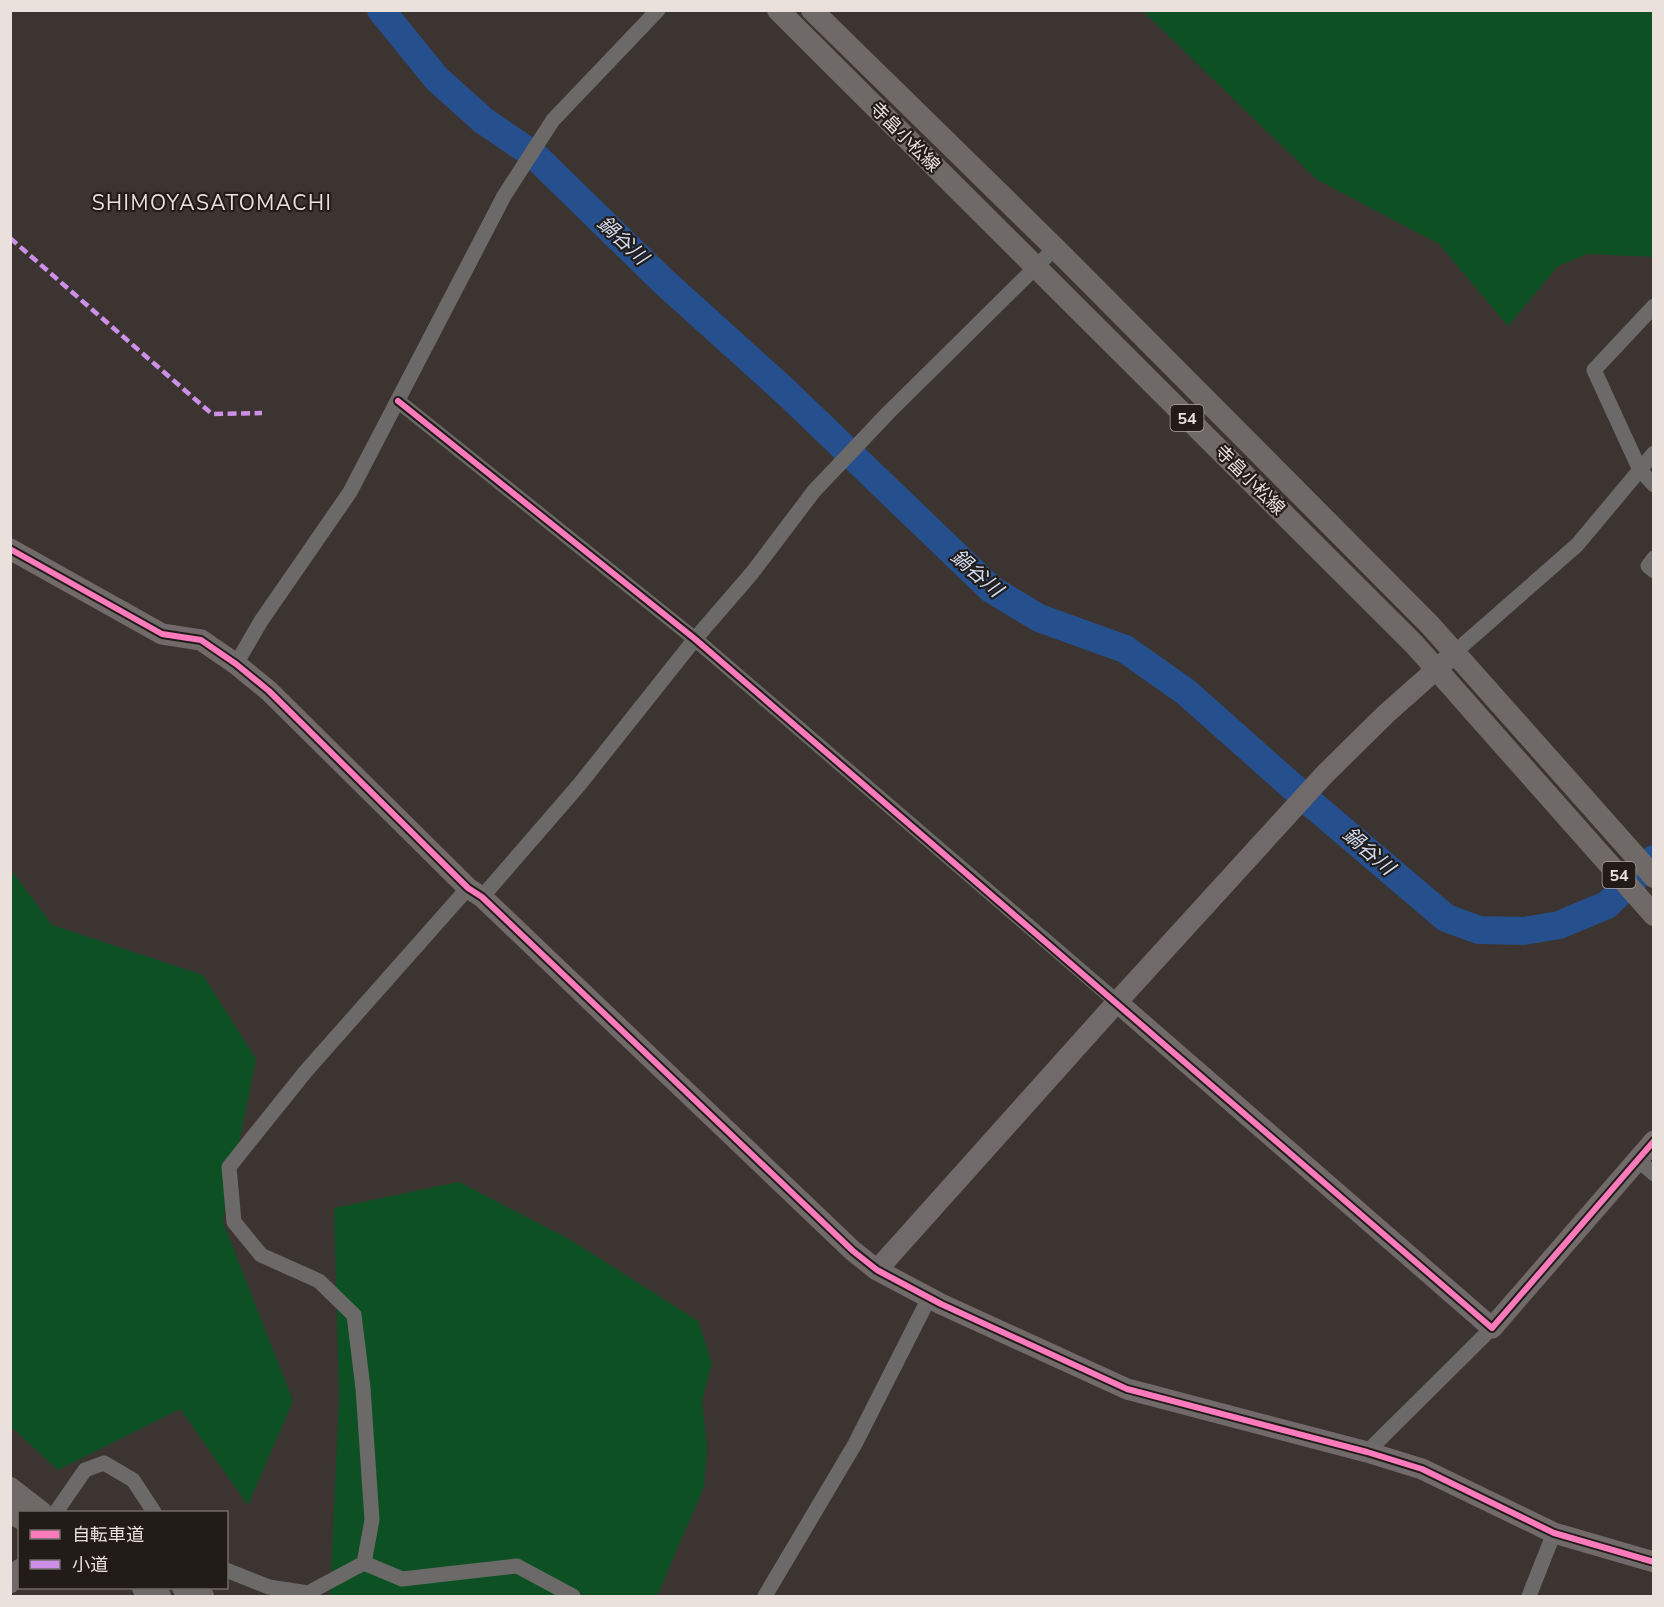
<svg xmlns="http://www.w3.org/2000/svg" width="1664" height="1607" viewBox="0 0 1664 1607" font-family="'Nunito Sans','Noto Sans JP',sans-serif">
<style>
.green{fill:#0c5023}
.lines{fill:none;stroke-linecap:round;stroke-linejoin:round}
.river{stroke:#264f8d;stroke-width:28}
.street{stroke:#6c6a69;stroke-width:15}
.secondary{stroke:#706b6a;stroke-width:21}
.primary{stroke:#6f6a67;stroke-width:22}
.quiet{stroke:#ce8fe9;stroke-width:4.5;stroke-dasharray:9 4.5;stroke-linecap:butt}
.cycleway-casing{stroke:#221c19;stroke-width:10}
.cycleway{stroke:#fd7abc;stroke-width:6}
.labels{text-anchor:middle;stroke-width:4.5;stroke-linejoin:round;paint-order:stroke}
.shield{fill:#221c19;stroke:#aea6a2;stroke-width:1.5}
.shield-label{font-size:16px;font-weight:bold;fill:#eae1dc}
.street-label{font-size:18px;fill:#eae1dc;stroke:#221c19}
.water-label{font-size:20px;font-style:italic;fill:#cfdcf0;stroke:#221c19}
.quarter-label{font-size:21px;letter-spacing:1.5px;fill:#eae1dc;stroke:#221c19}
</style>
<rect width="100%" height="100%" fill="#3c3430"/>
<!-- green -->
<path class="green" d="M 1143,11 L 1653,11 L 1653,257 L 1588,254 L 1558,266 L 1508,326 L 1439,244 L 1316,179 Z
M 11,870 L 52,925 L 203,975 L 256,1059 L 223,1222 L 293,1401 L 248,1505 L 180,1409 L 58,1470 L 11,1427 Z
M 459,1182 L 569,1239 L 698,1321 L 712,1363 L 702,1401 L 707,1446 L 704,1487 L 657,1596 L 330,1596 L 339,1398 L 334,1208 Z"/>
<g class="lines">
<!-- river -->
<path class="river" d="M 381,10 L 437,79 L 484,121 L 534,155 L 663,281 L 786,392 L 991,589 L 1039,618 L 1125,649 L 1186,692 L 1312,804 L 1446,918 L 1479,930 L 1524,931 L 1559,925 L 1607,905 L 1654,859"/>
<!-- street -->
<path class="street" d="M 1654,306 L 1594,370 L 1640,470 L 1654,485
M 398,401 L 695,639 L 1117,1002
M 1654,558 L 1648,566 L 1654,571
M 1455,652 L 1577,545 L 1654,453
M 236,664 L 261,621 L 350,492 L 504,196 L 553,120 L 658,10
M 482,897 L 579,785 L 695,639 L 752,573 L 814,491 L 888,413 L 1055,248
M 1637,1159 L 1654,1174
M 1367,1452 L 1492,1328
M 56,1512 L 85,1470 L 104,1463 L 133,1480 L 154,1512
M 364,1563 L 372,1520 L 363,1388 L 354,1315 L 319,1281 L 261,1255 L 234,1222 L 229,1167 L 306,1071 L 468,888
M 364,1563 L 402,1579 L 517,1566 L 573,1596
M 226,1570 L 269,1587 L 308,1593 L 364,1563
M 765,1596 L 855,1444 L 929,1298
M 1529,1596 L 1554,1533"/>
<!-- secondary -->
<path class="secondary" d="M 10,549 L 162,634 L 201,640 L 236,664 L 269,691 L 468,888 L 482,897 L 853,1251 L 877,1270 L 941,1304 L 1127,1389 L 1367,1452 L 1422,1469 L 1554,1533 L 1654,1562
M 1117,1002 L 1492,1328 L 1654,1141
M 877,1270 L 1117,1002 L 1325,774 L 1387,713 L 1448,659
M 10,1583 L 20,1569"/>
<!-- primary -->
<path class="primary" d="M 778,10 L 1414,644 L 1654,915
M 812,10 L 1055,248 L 1430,625 L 1654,877
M 10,1488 L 41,1512
M 10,1511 L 20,1518
M 143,1588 L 160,1596
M 183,1588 L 203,1596"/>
<!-- quiet -->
<path class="quiet" d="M 10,238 L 212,414 L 262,413"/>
<defs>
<path id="cycleway" d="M 398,401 L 695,639 L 1492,1328 L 1654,1141
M 10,549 L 162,634 L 201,640 L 236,664 L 269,691 L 468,888 L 482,897 L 853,1251 L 877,1270 L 941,1304 L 1127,1389 L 1367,1452 L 1422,1469 L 1554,1533 L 1654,1562"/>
</defs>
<!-- cycleway casing -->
<use href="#cycleway" class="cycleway-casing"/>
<!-- cycleway -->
<use href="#cycleway" class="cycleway"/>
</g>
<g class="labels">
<!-- shield labels -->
<g class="shield">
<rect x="1170.5" y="405" width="33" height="26" rx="4.5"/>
<rect x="1602.5" y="862" width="33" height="26" rx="4.5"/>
</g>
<g class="shield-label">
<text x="1187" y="424">54</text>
<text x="1619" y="881">54</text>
</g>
<!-- street labels -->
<g class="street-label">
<text transform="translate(905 137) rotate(45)" y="6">寺畠小松線</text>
<text transform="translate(1250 480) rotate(45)" y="6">寺畠小松線</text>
</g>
<!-- water labels -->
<g class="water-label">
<text transform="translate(623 240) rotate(43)" y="7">鍋谷川</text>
<text transform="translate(977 573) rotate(41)" y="7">鍋谷川</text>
<text transform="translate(1369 851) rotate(41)" y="7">鍋谷川</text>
</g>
<!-- quarter labels -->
<g class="quarter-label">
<text x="212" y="210">SHIMOYASATOMACHI</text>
</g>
</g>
<!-- border -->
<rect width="1664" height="1607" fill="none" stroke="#eae1dc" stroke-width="24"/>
<!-- legend -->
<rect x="18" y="1511" width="210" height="78" fill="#221c19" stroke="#726b67" stroke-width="1.5"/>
<rect x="30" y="1530" width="30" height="9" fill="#fd7abc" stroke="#726b67" stroke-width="1.5"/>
<text x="72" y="1541" font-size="18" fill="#eae1dc">自転車道</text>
<rect x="30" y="1560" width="30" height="9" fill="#ce8fe9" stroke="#726b67" stroke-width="1.5"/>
<text x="72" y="1571" font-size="18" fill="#eae1dc">小道</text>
</svg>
